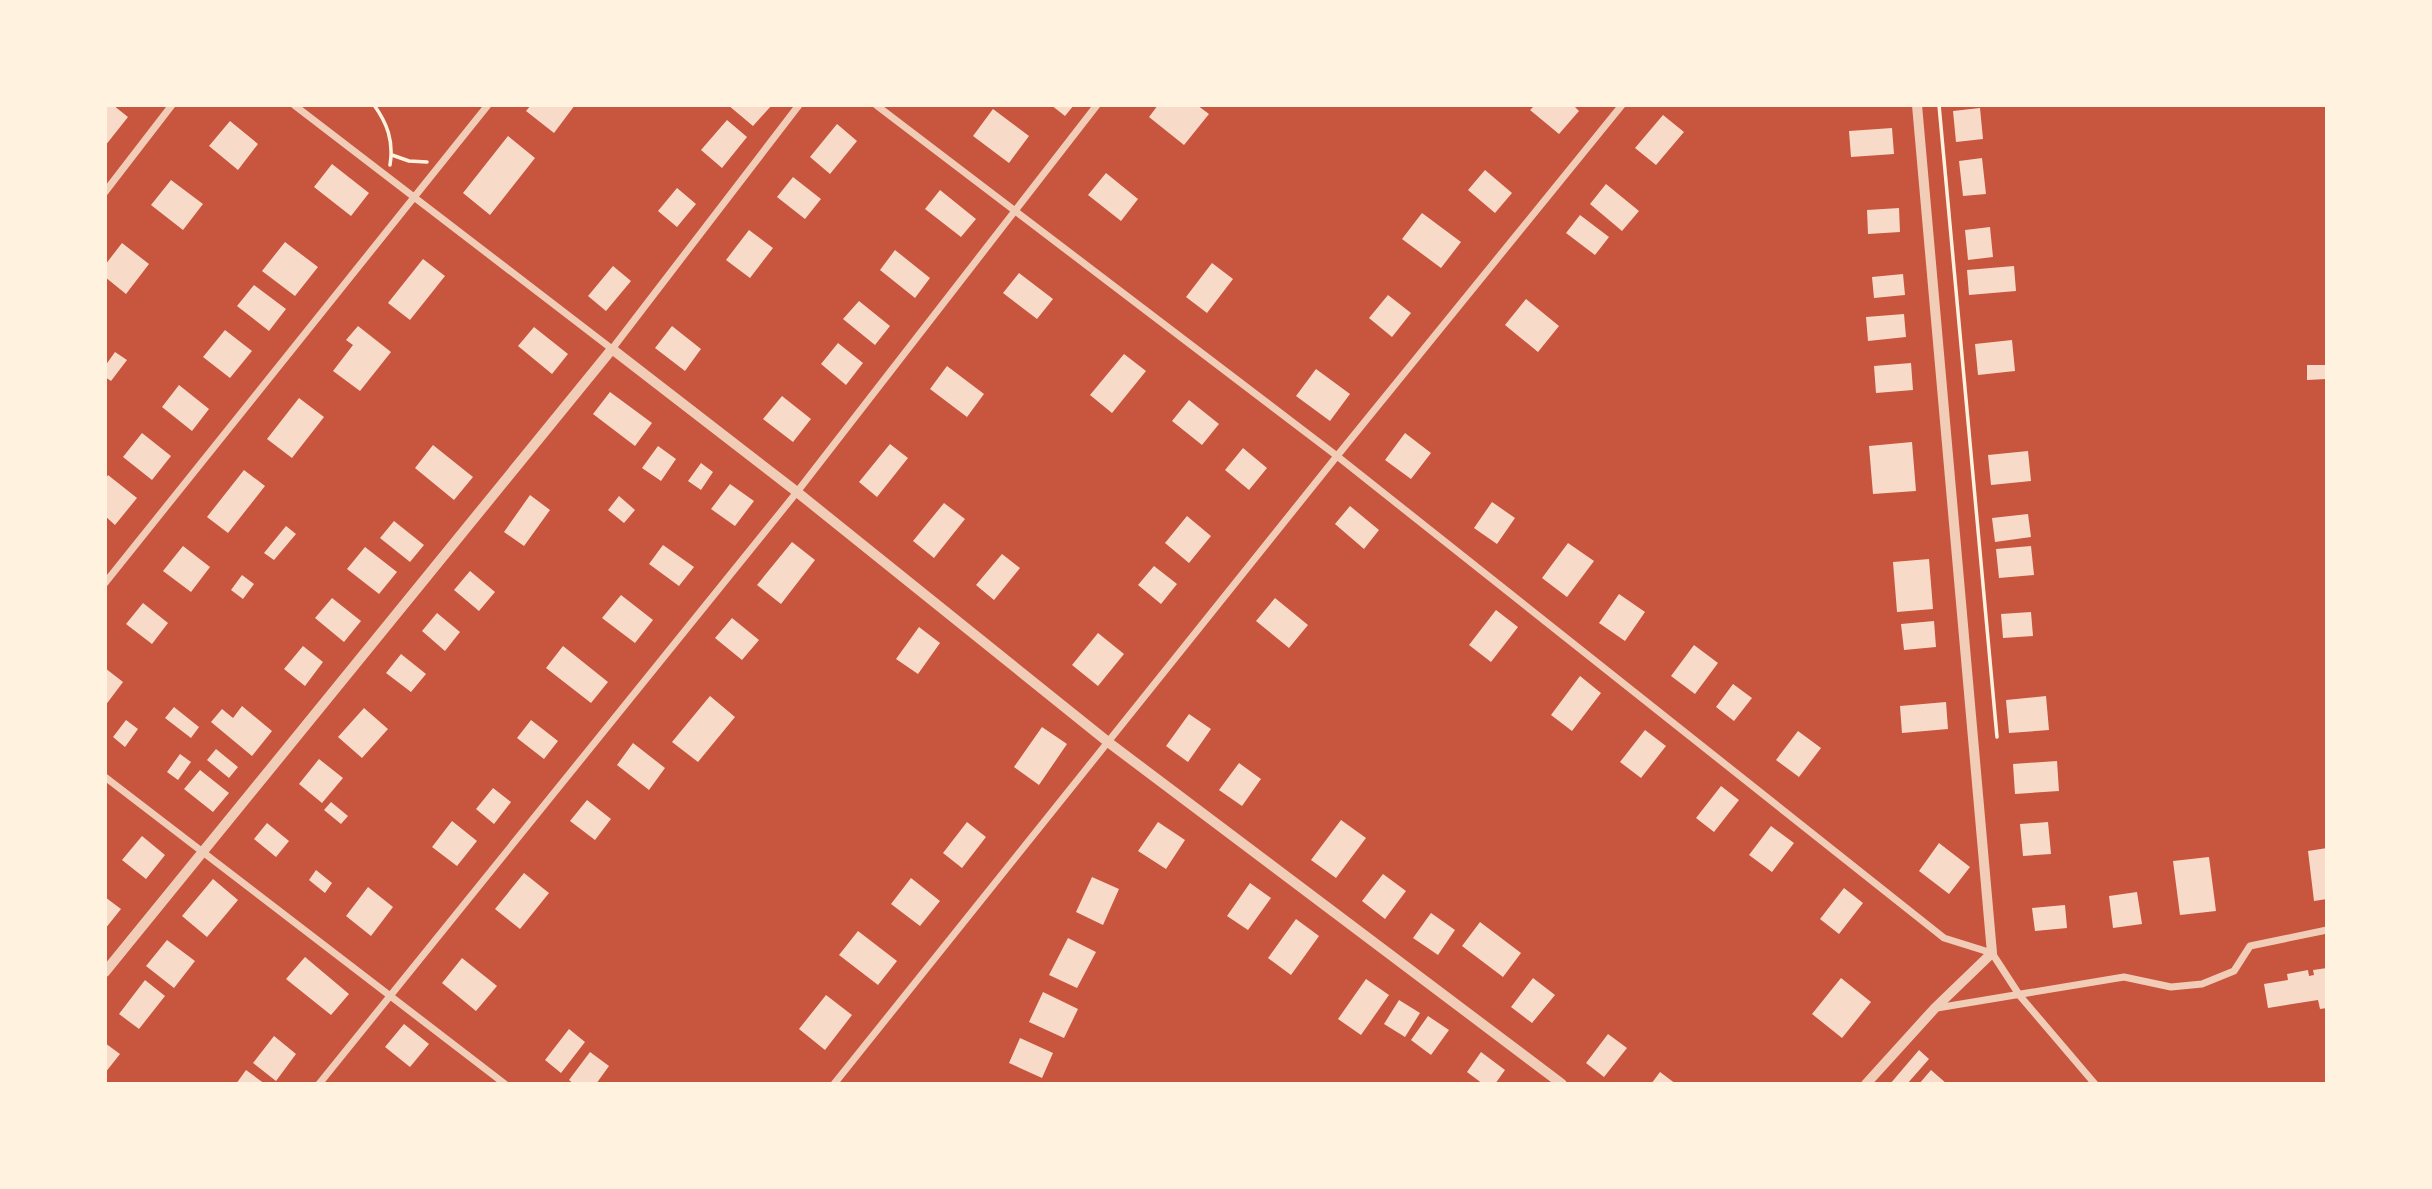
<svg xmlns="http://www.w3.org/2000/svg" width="2432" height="1189" viewBox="0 0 2432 1189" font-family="'PT Sans Narrow',sans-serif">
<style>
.building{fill:#f7dbc8}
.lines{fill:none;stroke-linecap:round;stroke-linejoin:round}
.path{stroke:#fff3e0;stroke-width:3.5}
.minor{stroke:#f1ccb7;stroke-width:7}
.tertiary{stroke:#f1ccb7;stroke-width:10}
</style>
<rect width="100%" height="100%" fill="#c8553d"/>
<!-- building -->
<path class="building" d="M 105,105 L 113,105 L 128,117 L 105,146 Z
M 531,105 L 575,105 L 554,133 L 526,111 Z
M 728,105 L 772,105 L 753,126 Z
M 1051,105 L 1074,105 L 1065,116 Z
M 1158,105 L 1197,105 L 1209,114 L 1184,145 L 1149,117 Z
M 1535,105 L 1573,105 L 1579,111 L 1559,134 L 1530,110 Z
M 1980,108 L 1983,139 L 1956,142 L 1953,111 Z
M 993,109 L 1029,136 L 1009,163 L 973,136 Z
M 1663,115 L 1684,132 L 1656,165 L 1635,148 Z
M 727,120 L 747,137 L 722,168 L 701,150 Z
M 230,121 L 258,144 L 238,170 L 209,146 Z
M 837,124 L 857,141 L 830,174 L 810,157 Z
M 1892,128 L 1894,154 L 1851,157 L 1849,131 Z
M 508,136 L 535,158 L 490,215 L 463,193 Z
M 1982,158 L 1986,194 L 1963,196 L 1959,161 Z
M 332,164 L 369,193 L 351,216 L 314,187 Z
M 1485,170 L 1512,193 L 1495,213 L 1468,190 Z
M 1106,173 L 1138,199 L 1121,221 L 1088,195 Z
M 793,177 L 821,199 L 805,219 L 777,197 Z
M 171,180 L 203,204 L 183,230 L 151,205 Z
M 1606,184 L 1639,211 L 1622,231 L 1590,204 Z
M 677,188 L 696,204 L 677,227 L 658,211 Z
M 940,190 L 976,219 L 961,237 L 925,209 Z
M 1899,208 L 1900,232 L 1868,234 L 1867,210 Z
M 1422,213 L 1461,242 L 1441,268 L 1402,239 Z
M 1580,215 L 1609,237 L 1595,255 L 1566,233 Z
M 1990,227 L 1993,257 L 1968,260 L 1965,230 Z
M 749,230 L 773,248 L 750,278 L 726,260 Z
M 285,242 L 318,267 L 295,296 L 262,271 Z
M 122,243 L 149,264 L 126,294 L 105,277 L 105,265 Z
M 895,250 L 930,278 L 915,298 L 880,270 Z
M 423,259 L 445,276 L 410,320 L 388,303 Z
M 1212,263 L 1233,279 L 1207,313 L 1186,297 Z
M 613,266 L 631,281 L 606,311 L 588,296 Z
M 2014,266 L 2016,291 L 1969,295 L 1967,270 Z
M 1019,273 L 1053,299 L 1037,319 L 1003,293 Z
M 1903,274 L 1905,295 L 1874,298 L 1872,277 Z
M 254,285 L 286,309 L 269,331 L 237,306 Z
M 1388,295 L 1411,313 L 1392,337 L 1369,318 Z
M 1526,299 L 1559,326 L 1538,352 L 1505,325 Z
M 859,301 L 890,326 L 875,345 L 843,319 Z
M 1904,314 L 1906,337 L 1868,341 L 1866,317 Z
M 358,326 L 391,352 L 360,391 L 333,371 L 353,345 L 346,340 Z
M 672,326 L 701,349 L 685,371 L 655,348 Z
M 534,327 L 568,354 L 552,374 L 518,346 Z
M 225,330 L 252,351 L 230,378 L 203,357 Z
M 2012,340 L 2015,371 L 1978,375 L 1975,344 Z
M 838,343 L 863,363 L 846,385 L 821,364 Z
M 115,352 L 127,360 L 111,381 L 105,377 L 105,366 Z
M 1124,354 L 1146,371 L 1112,413 L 1090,395 Z
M 1911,363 L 1913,390 L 1876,393 L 1874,366 Z
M 2307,365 L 2327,365 L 2327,379 L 2307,380 Z
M 947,366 L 984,394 L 967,417 L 930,389 Z
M 1316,369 L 1350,394 L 1330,421 L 1296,396 Z
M 179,385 L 209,409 L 192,431 L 162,407 Z
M 610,392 L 652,423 L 635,446 L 593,414 Z
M 782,396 L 811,419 L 793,442 L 763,419 Z
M 299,398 L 324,417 L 292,458 L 267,439 Z
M 1189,400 L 1219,424 L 1202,445 L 1172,421 Z
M 142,433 L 171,456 L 152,480 L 123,457 Z
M 1405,433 L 1431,453 L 1411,479 L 1385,460 Z
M 1912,442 L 1916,491 L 1873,494 L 1869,446 Z
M 890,444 L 908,458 L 877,497 L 859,482 Z
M 433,445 L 473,477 L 454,500 L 415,468 Z
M 658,446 L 676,459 L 661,481 L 642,468 Z
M 1243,448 L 1267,468 L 1249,490 L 1225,470 Z
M 2028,451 L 2031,481 L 1991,485 L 1988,455 Z
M 701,463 L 713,472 L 701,490 L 688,481 Z
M 244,470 L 265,486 L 228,533 L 207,517 Z
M 108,475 L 137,498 L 115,525 L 105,516 L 105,480 Z
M 730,484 L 754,501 L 735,526 L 711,509 Z
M 530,495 L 550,510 L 524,546 L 504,532 Z
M 619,496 L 635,510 L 624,523 L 608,510 Z
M 1492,502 L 1515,518 L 1497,544 L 1474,528 Z
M 944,503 L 965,519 L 934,558 L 913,541 Z
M 1350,506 L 1379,530 L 1364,549 L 1335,524 Z
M 2028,514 L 2031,537 L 1995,542 L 1992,518 Z
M 1187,516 L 1211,536 L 1189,563 L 1165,543 Z
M 394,521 L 424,545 L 410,562 L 380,538 Z
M 286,526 L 296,534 L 274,560 L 264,553 Z
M 792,542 L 815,560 L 781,604 L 757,585 Z
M 1568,543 L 1594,561 L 1567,597 L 1542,578 Z
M 663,545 L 694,567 L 679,586 L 649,564 Z
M 183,546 L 210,567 L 191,592 L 163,571 Z
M 2031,546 L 2034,575 L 1999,578 L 1996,549 Z
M 365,547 L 397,572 L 379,594 L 347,569 Z
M 1002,554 L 1020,568 L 994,600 L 976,585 Z
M 1929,559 L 1933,609 L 1897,612 L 1893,562 Z
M 1154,566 L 1177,584 L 1161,604 L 1138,585 Z
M 470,571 L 495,592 L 479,611 L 454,590 Z
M 242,575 L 254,584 L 243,599 L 231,590 Z
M 1619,594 L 1645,612 L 1625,641 L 1599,623 Z
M 621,595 L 653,620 L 635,643 L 602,618 Z
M 332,598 L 361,621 L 344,642 L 315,618 Z
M 1275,598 L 1308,625 L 1289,648 L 1256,621 Z
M 143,603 L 168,623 L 152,644 L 126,624 Z
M 1496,610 L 1518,627 L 1491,662 L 1469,645 Z
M 2031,612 L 2033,636 L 2003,638 L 2001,614 Z
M 437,613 L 460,632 L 445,651 L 422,631 Z
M 732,618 L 759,640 L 742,660 L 715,638 Z
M 1934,621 L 1936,647 L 1904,650 L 1901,624 Z
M 919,627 L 940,643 L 918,674 L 896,659 Z
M 1098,633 L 1124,654 L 1098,686 L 1072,665 Z
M 1694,645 L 1718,663 L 1695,694 L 1671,676 Z
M 303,646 L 323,662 L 305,686 L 284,669 Z
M 563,646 L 608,682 L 591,703 L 546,668 Z
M 401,654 L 426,674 L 411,692 L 386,673 Z
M 105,668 L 123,682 L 105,706 Z
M 1580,676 L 1601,693 L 1572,731 L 1551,715 Z
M 1733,684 L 1752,698 L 1734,721 L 1716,707 Z
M 710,696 L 735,717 L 698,762 L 672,742 Z
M 2046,696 L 2049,730 L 2009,733 L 2006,700 Z
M 1946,702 L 1948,729 L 1902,733 L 1900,706 Z
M 242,706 L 272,731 L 252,756 L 211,722 L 222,709 L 233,718 Z
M 174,707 L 199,727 L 191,738 L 165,718 Z
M 364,708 L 388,729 L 362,758 L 338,737 Z
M 1189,714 L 1211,729 L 1188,762 L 1166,746 Z
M 126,720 L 138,729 L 125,747 L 113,737 Z
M 531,720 L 558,741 L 544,759 L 517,738 Z
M 1042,727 L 1067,744 L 1039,785 L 1014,767 Z
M 1645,730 L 1666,746 L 1641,778 L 1620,762 Z
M 1798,731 L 1821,748 L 1799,777 L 1776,760 Z
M 633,743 L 665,768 L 649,790 L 617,765 Z
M 216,749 L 238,767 L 229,778 L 207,760 Z
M 180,754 L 191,762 L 178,780 L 167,772 Z
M 319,759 L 343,778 L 322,803 L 299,784 Z
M 2057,761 L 2059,791 L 2015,794 L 2013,764 Z
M 1239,763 L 1261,779 L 1242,806 L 1219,790 Z
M 200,770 L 229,793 L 213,812 L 184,789 Z
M 1721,786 L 1739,800 L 1714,832 L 1696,818 Z
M 493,788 L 511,802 L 494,824 L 476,809 Z
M 587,800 L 611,819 L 595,840 L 570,821 Z
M 331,802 L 348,816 L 341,824 L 324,810 Z
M 1341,820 L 1366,838 L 1336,878 L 1311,860 Z
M 452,821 L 477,841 L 457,866 L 432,847 Z
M 967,822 L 986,837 L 962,868 L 943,853 Z
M 1158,822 L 1185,840 L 1166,869 L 1138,851 Z
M 2048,822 L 2051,854 L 2023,856 L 2020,824 Z
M 267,823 L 289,841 L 276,857 L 254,839 Z
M 1771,826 L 1794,843 L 1772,872 L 1749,855 Z
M 142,836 L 165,855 L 146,879 L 122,860 Z
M 1939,843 L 1970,867 L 1949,894 L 1919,871 Z
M 2327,848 L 2327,899 L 2314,901 L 2308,851 Z
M 2209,857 L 2216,911 L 2180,915 L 2173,861 Z
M 316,870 L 332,883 L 325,893 L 309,880 Z
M 524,873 L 549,893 L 520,929 L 495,909 Z
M 1383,874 L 1406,891 L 1385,919 L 1362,901 Z
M 1092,877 L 1119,889 L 1103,925 L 1076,912 Z
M 911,878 L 940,901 L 920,926 L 891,904 Z
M 213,879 L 238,900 L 207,937 L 182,916 Z
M 1250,883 L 1271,898 L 1248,930 L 1227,916 Z
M 368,887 L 393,907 L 371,936 L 346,916 Z
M 1844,888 L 1863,903 L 1839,934 L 1820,919 Z
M 2137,892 L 2142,924 L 2113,928 L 2109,896 Z
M 105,897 L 121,909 L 105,929 Z
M 2065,905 L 2067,928 L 2035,931 L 2032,908 Z
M 1431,913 L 1455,930 L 1438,955 L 1413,938 Z
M 1296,919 L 1319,936 L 1291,975 L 1268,958 Z
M 1480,922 L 1521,953 L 1503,977 L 1462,946 Z
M 858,931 L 897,961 L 878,985 L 839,955 Z
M 1068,938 L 1096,952 L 1077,988 L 1049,975 Z
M 167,940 L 195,961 L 174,988 L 146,966 Z
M 305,957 L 349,994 L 331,1015 L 286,979 Z
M 462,958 L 497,986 L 476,1011 L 442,983 Z
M 2327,968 L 2327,1008 L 2320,1009 L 2318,1000 L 2268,1008 L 2264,984 L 2288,980 L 2287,974 L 2308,970 L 2309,976 L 2314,975 L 2313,970 Z
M 1533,978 L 1555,995 L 1532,1023 L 1511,1007 Z
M 1841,978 L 1871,1002 L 1842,1038 L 1812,1014 Z
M 1366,979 L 1389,995 L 1361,1035 L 1338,1019 Z
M 145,980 L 165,996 L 139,1029 L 119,1014 Z
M 1043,992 L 1078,1009 L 1064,1038 L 1029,1022 Z
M 826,995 L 852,1015 L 825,1050 L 799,1029 Z
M 1399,1000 L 1420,1013 L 1405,1037 L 1384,1024 Z
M 1428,1016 L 1449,1030 L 1431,1055 L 1411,1040 Z
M 404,1024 L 429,1044 L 410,1067 L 385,1047 Z
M 569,1029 L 585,1042 L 561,1073 L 545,1060 Z
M 1608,1034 L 1627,1048 L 1604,1077 L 1586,1063 Z
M 274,1036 L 296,1054 L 276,1081 L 253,1063 Z
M 1020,1038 L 1053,1053 L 1042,1078 L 1009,1063 Z
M 105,1043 L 120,1054 L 105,1073 Z
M 1919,1050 L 1929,1059 L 1907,1084 L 1890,1084 Z
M 590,1052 L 609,1066 L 596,1084 L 574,1084 L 569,1080 Z
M 1481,1052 L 1505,1070 L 1495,1084 L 1483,1084 L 1467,1072 Z
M 246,1070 L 265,1084 L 236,1084 Z
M 1931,1070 L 1947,1084 L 1919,1084 Z
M 1660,1072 L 1676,1084 L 1651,1084 Z"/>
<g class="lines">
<!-- path -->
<path class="path" d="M 374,105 C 387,123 394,141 390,165
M 1939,105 L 1997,737
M 392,155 L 409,161 L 427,162"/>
<!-- minor -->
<path class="minor" d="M 294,105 L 612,349 L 799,105
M 876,105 L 1337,456 L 1944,938 L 1992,953 L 2020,996 L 2095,1084
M 105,192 L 172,105
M 105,583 L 488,105
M 105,777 L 505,1084
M 1937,1008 L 2124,977 L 2171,987 L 2202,984 L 2234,971 L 2250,946 L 2327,930
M 319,1084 L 797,492 L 1097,105
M 834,1084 L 1337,456 L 1622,105"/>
<!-- tertiary -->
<path class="tertiary" d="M 105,972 L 612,349 L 797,492 L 1108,742 L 1562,1084
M 1866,1084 L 1935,1008 L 1992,953 L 1917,105"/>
</g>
<!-- border -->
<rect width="2432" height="1189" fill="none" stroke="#fff3e0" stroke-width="214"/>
</svg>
